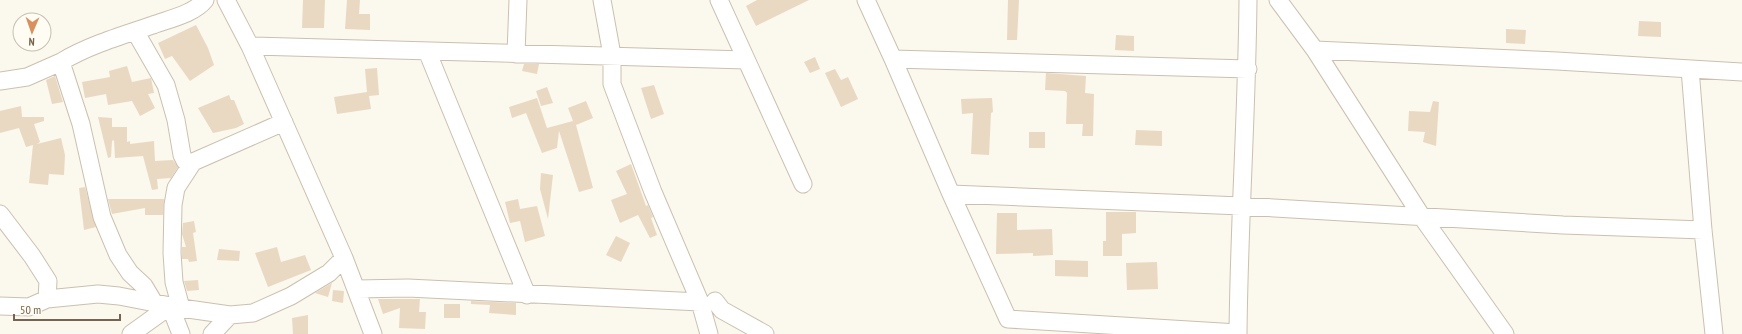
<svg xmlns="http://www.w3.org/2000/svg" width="1742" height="334" viewBox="0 0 1742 334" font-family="'PT Sans Narrow',sans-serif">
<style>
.building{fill:#e9d9c2}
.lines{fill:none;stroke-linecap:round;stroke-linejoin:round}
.minor-casing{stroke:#cbc0b0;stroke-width:19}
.minor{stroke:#fff;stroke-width:17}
</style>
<rect width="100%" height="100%" fill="#fbf8ed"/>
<!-- building -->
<path class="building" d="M 303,0 L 325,0 L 324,28 L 302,28 Z
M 347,0 L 360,0 L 359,14 L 370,14 L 370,30 L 345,29 Z
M 757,0 L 809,0 L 756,26 L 746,6 Z
M 1008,0 L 1019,0 L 1017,40 L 1007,40 Z
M 1639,21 L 1661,22 L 1661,37 L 1638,36 Z
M 196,25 L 208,48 L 214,65 L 190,81 L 172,56 L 165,59 L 158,43 Z
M 1506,29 L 1526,30 L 1525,44 L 1506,43 Z
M 1116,35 L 1134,36 L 1134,51 L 1115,50 Z
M 815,57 L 820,69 L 810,73 L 804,62 Z
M 524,64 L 539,64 L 537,74 L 522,71 Z
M 127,66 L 132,82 L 151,78 L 154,93 L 148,94 L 155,108 L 140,116 L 132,101 L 108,105 L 106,94 L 85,98 L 82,82 L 110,77 L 109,71 Z
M 377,68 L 379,95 L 369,96 L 371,109 L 337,114 L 334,97 L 367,92 L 365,69 Z
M 835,69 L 841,80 L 848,77 L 858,99 L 841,107 L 825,73 Z
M 1046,73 L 1086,76 L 1085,93 L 1094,94 L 1093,136 L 1082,136 L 1083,124 L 1066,124 L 1067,93 L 1065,91 L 1045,90 Z
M 55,76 L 63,102 L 52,104 L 46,80 Z
M 654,85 L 664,114 L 651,119 L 641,88 Z
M 547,87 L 553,103 L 541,106 L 536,91 Z
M 229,95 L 231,100 L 234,100 L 244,124 L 236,128 L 213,133 L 198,108 Z
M 537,98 L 547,128 L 573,121 L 568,108 L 586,101 L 593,118 L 576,125 L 593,188 L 579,192 L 559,131 L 557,148 L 542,153 L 526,113 L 512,118 L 509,107 Z
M 992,98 L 993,112 L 991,113 L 989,155 L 971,154 L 973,113 L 962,114 L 961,99 Z
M 1433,101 L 1439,102 L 1436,146 L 1423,142 L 1425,132 L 1408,131 L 1409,111 L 1430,112 Z
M 21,106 L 22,117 L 44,117 L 44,121 L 34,124 L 40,142 L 37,144 L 61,138 L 65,155 L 64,175 L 49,174 L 48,185 L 29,183 L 33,145 L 26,147 L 19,128 L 0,133 L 0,111 Z
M 98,117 L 112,118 L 112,127 L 127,127 L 127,142 L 130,141 L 130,144 L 154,141 L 155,161 L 173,160 L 178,167 L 171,178 L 157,179 L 158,189 L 152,190 L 143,156 L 115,158 L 114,140 L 112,141 L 111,157 L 108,158 Z
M 1136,130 L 1162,131 L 1162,146 L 1135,145 Z
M 1029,132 L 1045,132 L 1045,148 L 1029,148 Z
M 631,164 L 646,206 L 648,205 L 653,217 L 651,218 L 657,235 L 650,238 L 638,215 L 620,223 L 611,200 L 627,194 L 616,171 Z
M 541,173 L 553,175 L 548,219 L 540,189 Z
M 85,187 L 96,227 L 84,230 L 79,188 Z
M 108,199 L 164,199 L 163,215 L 145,215 L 145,208 L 112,214 Z
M 518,199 L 520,209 L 537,206 L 545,236 L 525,242 L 520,221 L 510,223 L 505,202 Z
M 1106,212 L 1136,212 L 1136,233 L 1122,234 L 1122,256 L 1103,256 L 1103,241 L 1106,241 Z
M 997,213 L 1017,213 L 1017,230 L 1052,229 L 1053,255 L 1033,256 L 1033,253 L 996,254 Z
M 194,221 L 196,232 L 193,233 L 197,261 L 189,262 L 188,259 L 182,259 L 182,247 L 186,247 L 182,234 L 183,223 Z
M 616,236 L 630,243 L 621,262 L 606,255 Z
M 277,247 L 281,262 L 305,255 L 311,270 L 268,287 L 255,253 Z
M 219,249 L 240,251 L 239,261 L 217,260 Z
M 1055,260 L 1088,261 L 1088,277 L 1055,276 Z
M 1157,262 L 1158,289 L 1127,290 L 1126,263 Z
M 198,280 L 199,290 L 187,291 L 184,281 Z
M 332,283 L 328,297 L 315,293 Z
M 333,290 L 344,291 L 343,303 L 332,301 Z
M 378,299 L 420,299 L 419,312 L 426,312 L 425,329 L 399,328 L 400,308 L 383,314 Z
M 471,301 L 516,303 L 516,315 L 489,313 L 490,305 L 471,304 Z
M 444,304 L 460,304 L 460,318 L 444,318 Z
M 308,315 L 308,334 L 293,334 L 292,318 Z"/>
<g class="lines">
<defs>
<path id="minor" d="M 226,0 L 250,46 L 344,258 L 373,334
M 602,0 L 612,55 L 612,84 L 653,192 L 700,302 L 709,334
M 719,0 L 803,184
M 866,0 L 893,59 L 951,194 L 1008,319 L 1238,333
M 1278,0 L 1315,50 L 1422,217 L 1505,334
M 135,31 L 166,85 L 176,120 L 182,155 L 185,161 L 193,162
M 250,46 L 746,60
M 1315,50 L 1557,61 L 1742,72
M 427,51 L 527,295
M 516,54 L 518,0
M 893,59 L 1248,69
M 1690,69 L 1703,230 L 1714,334
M 0,81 L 27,77 L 61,62
M 951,194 L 1241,206 L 1563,225 L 1703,230
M 0,214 L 32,256 L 48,281 L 47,299
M 357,289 L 408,288 L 700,302
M 153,301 L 144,286 L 130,273 L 118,255 L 102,217 L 81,124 L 61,62 C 87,46 123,35 153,25 C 169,19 194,14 205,0
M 715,301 L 722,310 L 765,334
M 0,306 L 29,307 L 47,299 L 98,294 L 119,296 L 181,308 L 230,315 L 253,313 L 291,296 L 329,273 L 344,258
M 181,308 L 174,282 L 172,253 L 173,205 L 176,188 L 193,162 L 284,122
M 131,334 L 170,306 L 181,334
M 212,334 L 230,315
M 1238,334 C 1239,223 1247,111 1248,0"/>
</defs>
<!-- minor casing -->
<use href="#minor" class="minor-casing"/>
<!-- minor -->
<use href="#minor" class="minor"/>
</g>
<!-- north arrow -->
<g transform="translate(32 32) rotate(182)"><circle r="19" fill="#fefcf3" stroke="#c7bfb2"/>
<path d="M0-3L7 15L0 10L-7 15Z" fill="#d98f5e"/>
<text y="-6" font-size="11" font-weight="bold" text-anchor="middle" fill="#756451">N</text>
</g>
<!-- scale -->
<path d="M14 314v6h106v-6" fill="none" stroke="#756451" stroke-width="2"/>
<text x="20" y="314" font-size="12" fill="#756451" stroke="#fefcf3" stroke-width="3" paint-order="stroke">50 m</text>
</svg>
